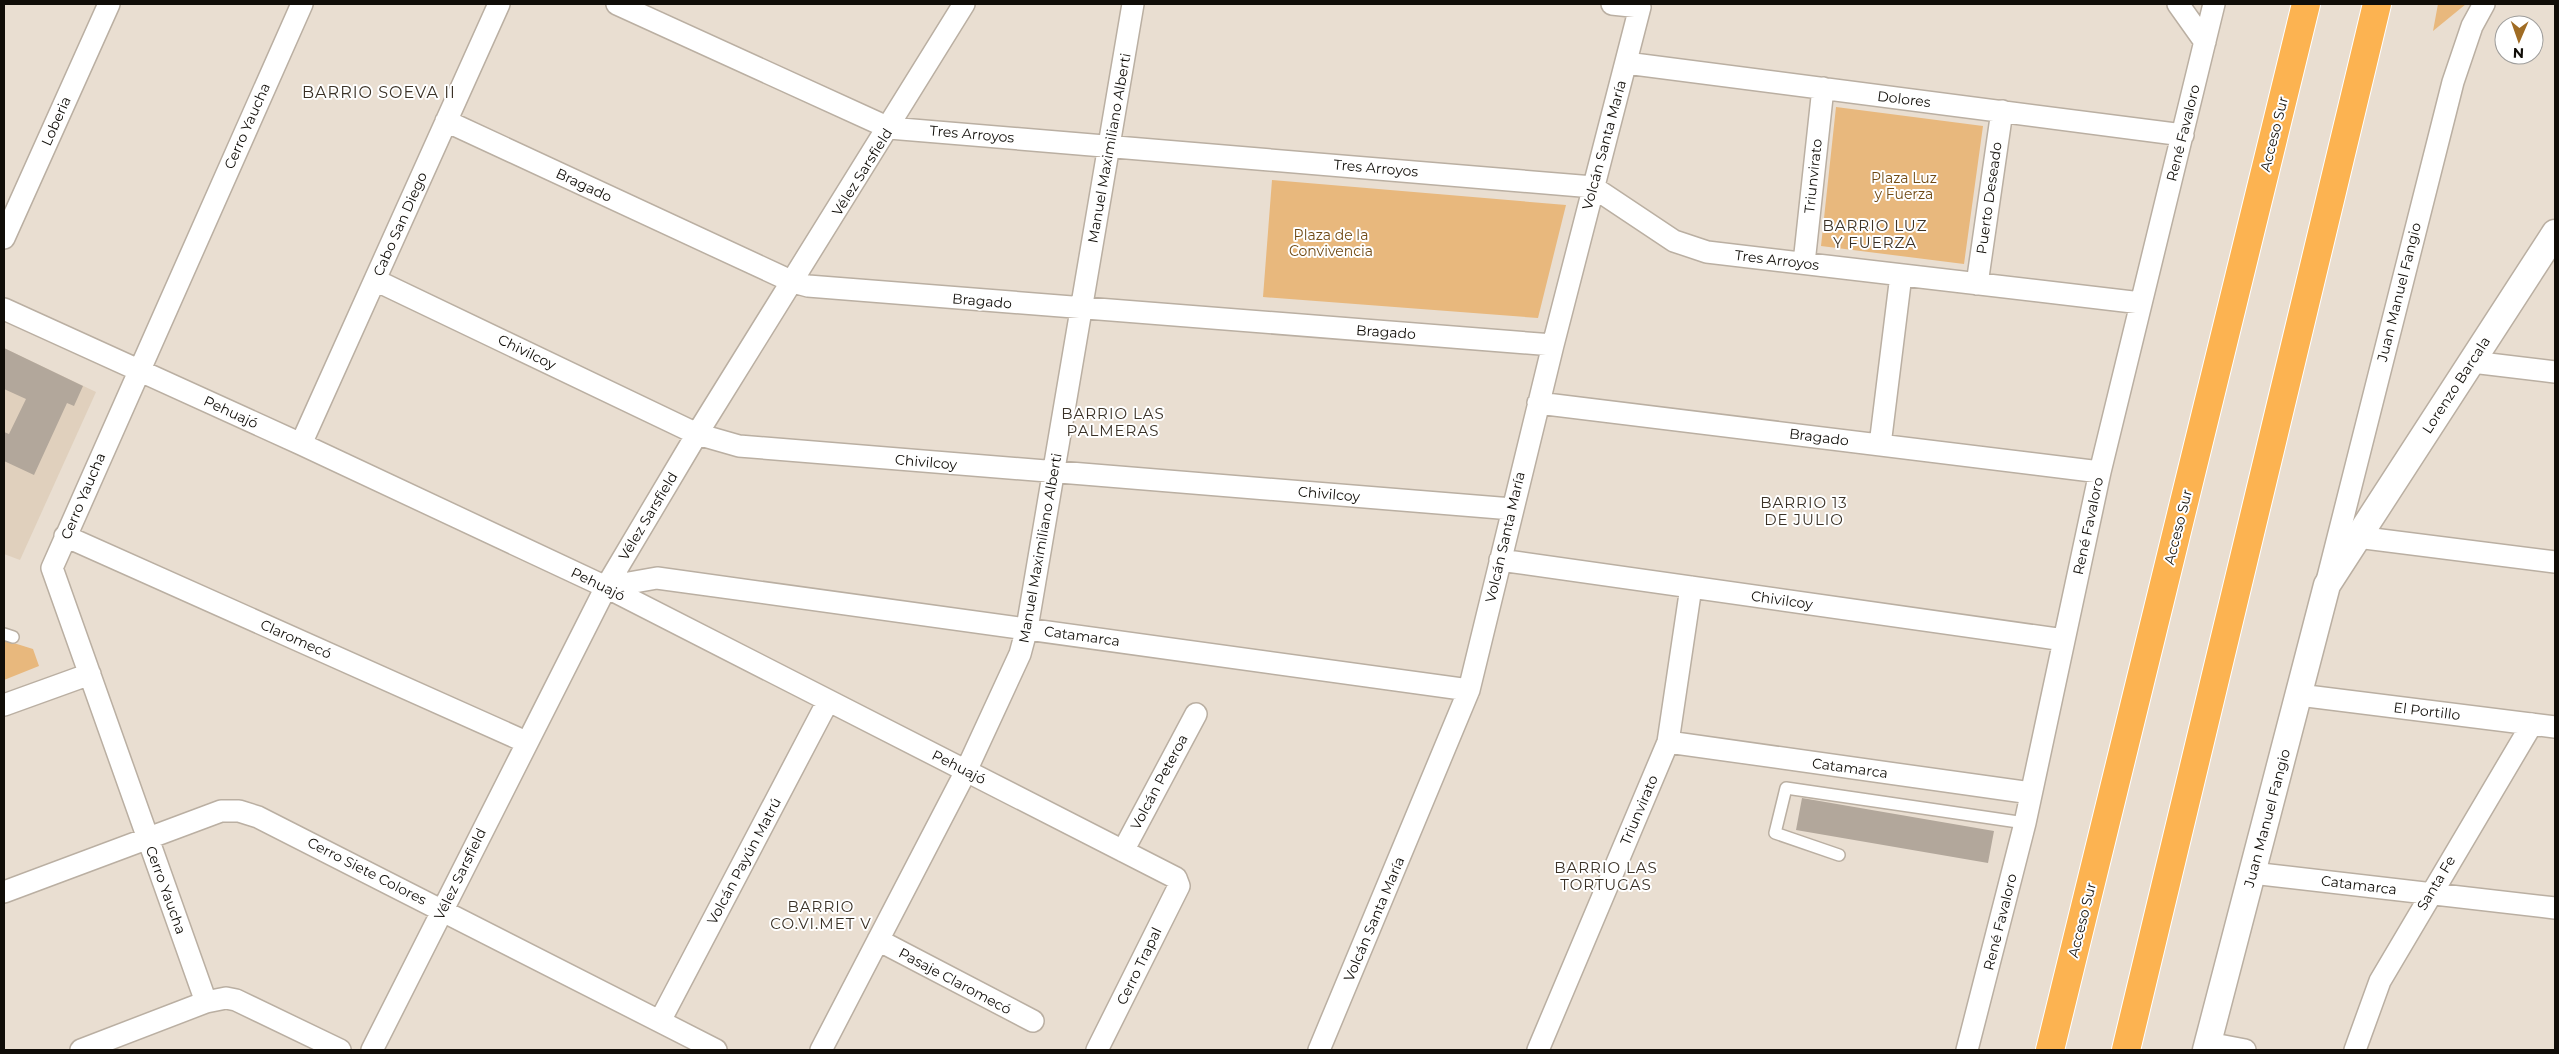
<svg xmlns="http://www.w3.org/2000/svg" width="2559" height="1054" viewBox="0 0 2559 1054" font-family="Montserrat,sans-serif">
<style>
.built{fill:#e0d0bd}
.green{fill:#e8b87d}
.building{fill:#b2a79b}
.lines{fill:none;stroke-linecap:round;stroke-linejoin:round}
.service-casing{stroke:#baafa2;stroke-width:14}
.minor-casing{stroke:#baafa2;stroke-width:24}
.tertiary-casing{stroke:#baafa2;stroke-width:29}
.motorway-casing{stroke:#fff;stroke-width:30}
.service{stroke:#fff;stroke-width:11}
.minor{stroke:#fff;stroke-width:21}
.tertiary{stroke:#fff;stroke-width:26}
.motorway{stroke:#fcb351;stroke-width:28}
.labels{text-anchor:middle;stroke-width:4;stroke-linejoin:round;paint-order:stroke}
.street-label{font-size:14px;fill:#100d08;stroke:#fff}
.park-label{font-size:14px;fill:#6f4913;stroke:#fff}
.neighbourhood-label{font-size:15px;letter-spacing:1px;fill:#3a3126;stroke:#fff}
.quarter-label{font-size:16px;letter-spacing:1px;fill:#3a3126;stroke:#fff}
</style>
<rect width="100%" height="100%" fill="#e9ded1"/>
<!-- built -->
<path class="built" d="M 4,348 L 96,392 L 20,560 L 4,554 Z"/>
<!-- green -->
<path class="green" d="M 2438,4 L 2466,4 L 2433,31 Z
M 1836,107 L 1983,126 L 1964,264 L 1821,246 Z
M 1272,180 L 1566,205 L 1538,318 L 1263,297 Z
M 4,640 L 33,649 L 39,666 L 4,680 Z"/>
<!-- building -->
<path class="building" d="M 4,348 L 83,386 L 74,406 L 67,403 L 34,475 L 4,461 L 4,432 L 9,434 L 26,399 L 4,389 Z
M 1802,798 L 1994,831 L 1988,863 L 1796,830 Z"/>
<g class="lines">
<defs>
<path id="service" d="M 4,634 L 13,637
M 1839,855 L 1775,833 L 1786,788 L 2025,823"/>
<path id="minor" d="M 617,4 L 889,128 L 1593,187 L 1674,241 L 1707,252 L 2141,303
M 2178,4 L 2205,42
M 1626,63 L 2183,135
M 446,121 L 793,282 L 808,286 L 1553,345
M 4,238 L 109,4
M 1804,263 L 1823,88
M 375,280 L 697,434 L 739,446 L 1512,509
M 1977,284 L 2002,111
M 4,309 L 301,444 L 606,587 L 1176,878 L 1179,886 L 1097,1050
M 2472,362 L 2555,372
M 1538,403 L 2100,472
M 301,444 L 499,4
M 1880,445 L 1901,275
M 65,536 L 526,742
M 2357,537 L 2555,562
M 1500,560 L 2064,640
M 2328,577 L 2453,82 L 2472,26 L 2484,4
M 606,587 L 657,578 L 1469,690
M 2299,695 L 2555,727
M 4,705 L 90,674
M 1668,742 L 2031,793
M 1123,851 L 1196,714
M 2252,873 L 2555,908
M 4,892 L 221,811 L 239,811 L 258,817 L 716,1050
M 878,940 L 1033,1021
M 206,1002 L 52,568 L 302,4
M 660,1021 L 828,701
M 2208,1043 L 2245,1050
M 81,1050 L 206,1002 L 226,998 L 236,1000 L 340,1050
M 372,1050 L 606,587 L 697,434 L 964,4
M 821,1050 L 966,771 L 1020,654 L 1027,628 L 1133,4
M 1319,1050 L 1469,690 L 1553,345 L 1640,7 L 1612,4
M 1538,1050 L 1668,742 L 1691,587
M 1967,1050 L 2025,823 L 2100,472 L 2214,4
M 2355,1050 L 2380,981 L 2532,724"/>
<path id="tertiary" d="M 2206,1050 L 2327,585 L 2555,233"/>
<path id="motorway" d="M 2050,1050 L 2306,4
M 2126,1050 L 2377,4"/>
</defs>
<!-- service casing -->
<use href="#service" class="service-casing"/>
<!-- minor casing -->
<use href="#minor" class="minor-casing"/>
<!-- tertiary casing -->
<use href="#tertiary" class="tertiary-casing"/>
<!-- motorway casing -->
<use href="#motorway" class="motorway-casing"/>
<!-- service -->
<use href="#service" class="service"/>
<!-- minor -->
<use href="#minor" class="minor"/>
<!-- tertiary -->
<use href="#tertiary" class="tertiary"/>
<!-- motorway -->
<use href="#motorway" class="motorway"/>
</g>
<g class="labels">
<!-- street labels -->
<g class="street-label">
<text transform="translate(1904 99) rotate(7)" y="5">Dolores</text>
<text transform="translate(56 121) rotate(-66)" y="5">Loberia</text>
<text transform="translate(247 126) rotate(-66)" y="5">Cerro Yaucha</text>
<text transform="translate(2183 133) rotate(-76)" y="5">René Favaloro</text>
<text transform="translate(972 134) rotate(5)" y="5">Tres Arroyos</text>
<text transform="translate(2274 134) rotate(-76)" y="5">Acceso Sur</text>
<text transform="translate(1604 145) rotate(-75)" y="5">Volcán Santa María</text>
<text transform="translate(1109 148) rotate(-80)" y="5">Manuel Maximiliano Alberti</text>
<text transform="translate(1376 168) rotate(5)" y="5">Tres Arroyos</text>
<text transform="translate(862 172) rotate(-58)" y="5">Vélez Sarsfield</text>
<text transform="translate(1813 176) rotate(-84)" y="5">Triunvirato</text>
<text transform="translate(584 185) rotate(25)" y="5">Bragado</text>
<text transform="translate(1989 198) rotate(-82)" y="5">Puerto Deseado</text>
<text transform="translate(400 224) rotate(-66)" y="5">Cabo San Diego</text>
<text transform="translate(1777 260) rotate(7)" y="5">Tres Arroyos</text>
<text transform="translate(2399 292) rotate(-76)" y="5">Juan Manuel Fangio</text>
<text transform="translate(982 301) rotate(5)" y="5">Bragado</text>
<text transform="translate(1386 332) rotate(4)" y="5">Bragado</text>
<text transform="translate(527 352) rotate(26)" y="5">Chivilcoy</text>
<text transform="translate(2456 385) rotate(-57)" y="5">Lorenzo Barcala</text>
<text transform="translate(231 412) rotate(25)" y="5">Pehuajó</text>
<text transform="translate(1819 437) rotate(7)" y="5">Bragado</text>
<text transform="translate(926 462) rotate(5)" y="5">Chivilcoy</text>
<text transform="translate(1329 494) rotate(5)" y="5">Chivilcoy</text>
<text transform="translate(83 496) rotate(-67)" y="5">Cerro Yaucha</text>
<text transform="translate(648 516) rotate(-59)" y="5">Vélez Sarsfield</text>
<text transform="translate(2088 526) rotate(-78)" y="5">René Favaloro</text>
<text transform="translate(2178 527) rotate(-76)" y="5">Acceso Sur</text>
<text transform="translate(1505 537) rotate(-77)" y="5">Volcán Santa María</text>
<text transform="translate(1040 548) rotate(-80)" y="5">Manuel Maximiliano Alberti</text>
<text transform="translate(598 584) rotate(26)" y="5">Pehuajó</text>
<text transform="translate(1782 600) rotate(8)" y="5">Chivilcoy</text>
<text transform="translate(1082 636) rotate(8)" y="5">Catamarca</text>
<text transform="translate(296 639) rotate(24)" y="5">Claromecó</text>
<text transform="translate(2427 711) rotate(7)" y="5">El Portillo</text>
<text transform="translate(959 767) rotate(27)" y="5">Pehuajó</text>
<text transform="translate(1850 768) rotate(8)" y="5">Catamarca</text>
<text transform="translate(1159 782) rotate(-62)" y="5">Volcán Peteroa</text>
<text transform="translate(1639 810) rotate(-67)" y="5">Triunvirato</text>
<text transform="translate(2267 818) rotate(-75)" y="5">Juan Manuel Fangio</text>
<text transform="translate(744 861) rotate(-62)" y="5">Volcán Payún Matrú</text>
<text transform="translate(367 871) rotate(27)" y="5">Cerro Siete Colores</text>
<text transform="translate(460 874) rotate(-64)" y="5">Vélez Sarsfield</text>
<text transform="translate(2436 883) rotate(-59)" y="5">Santa Fe</text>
<text transform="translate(2359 885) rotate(7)" y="5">Catamarca</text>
<text transform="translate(166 890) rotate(70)" y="5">Cerro Yaucha</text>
<text transform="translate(1374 919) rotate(-67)" y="5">Volcán Santa María</text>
<text transform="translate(2082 920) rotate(-76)" y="5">Acceso Sur</text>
<text transform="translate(2000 922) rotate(-76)" y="5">René Favaloro</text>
<text transform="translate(1139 966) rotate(-64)" y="5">Cerro Trapal</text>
<text transform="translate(955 981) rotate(28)" y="5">Pasaje Claromecó</text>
</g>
<!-- park labels -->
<g class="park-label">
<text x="1904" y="183">Plaza Luz<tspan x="1904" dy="16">y Fuerza</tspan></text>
<text x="1331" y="240">Plaza de la<tspan x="1331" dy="16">Convivencia</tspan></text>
</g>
<!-- neighbourhood labels -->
<g class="neighbourhood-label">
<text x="1875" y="231">BARRIO LUZ<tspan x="1875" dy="17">Y FUERZA</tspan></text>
<text x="1113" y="419">BARRIO LAS<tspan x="1113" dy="17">PALMERAS</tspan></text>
<text x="1804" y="508">BARRIO 13<tspan x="1804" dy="17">DE JULIO</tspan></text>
<text x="1606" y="873">BARRIO LAS<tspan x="1606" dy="17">TORTUGAS</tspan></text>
<text x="821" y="912">BARRIO<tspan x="821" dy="17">CO.VI.MET V</tspan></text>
</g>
<!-- quarter labels -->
<g class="quarter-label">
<text x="379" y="98">BARRIO SOEVA II</text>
</g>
</g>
<!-- border -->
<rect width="2559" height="1054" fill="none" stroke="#100d08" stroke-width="10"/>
<!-- north arrow -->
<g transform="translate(2519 40) rotate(182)"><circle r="24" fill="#ffffff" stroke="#9f9e9c"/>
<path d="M0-4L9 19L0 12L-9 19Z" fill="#a06c24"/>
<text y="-8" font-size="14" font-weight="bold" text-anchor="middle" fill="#100d08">N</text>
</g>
</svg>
